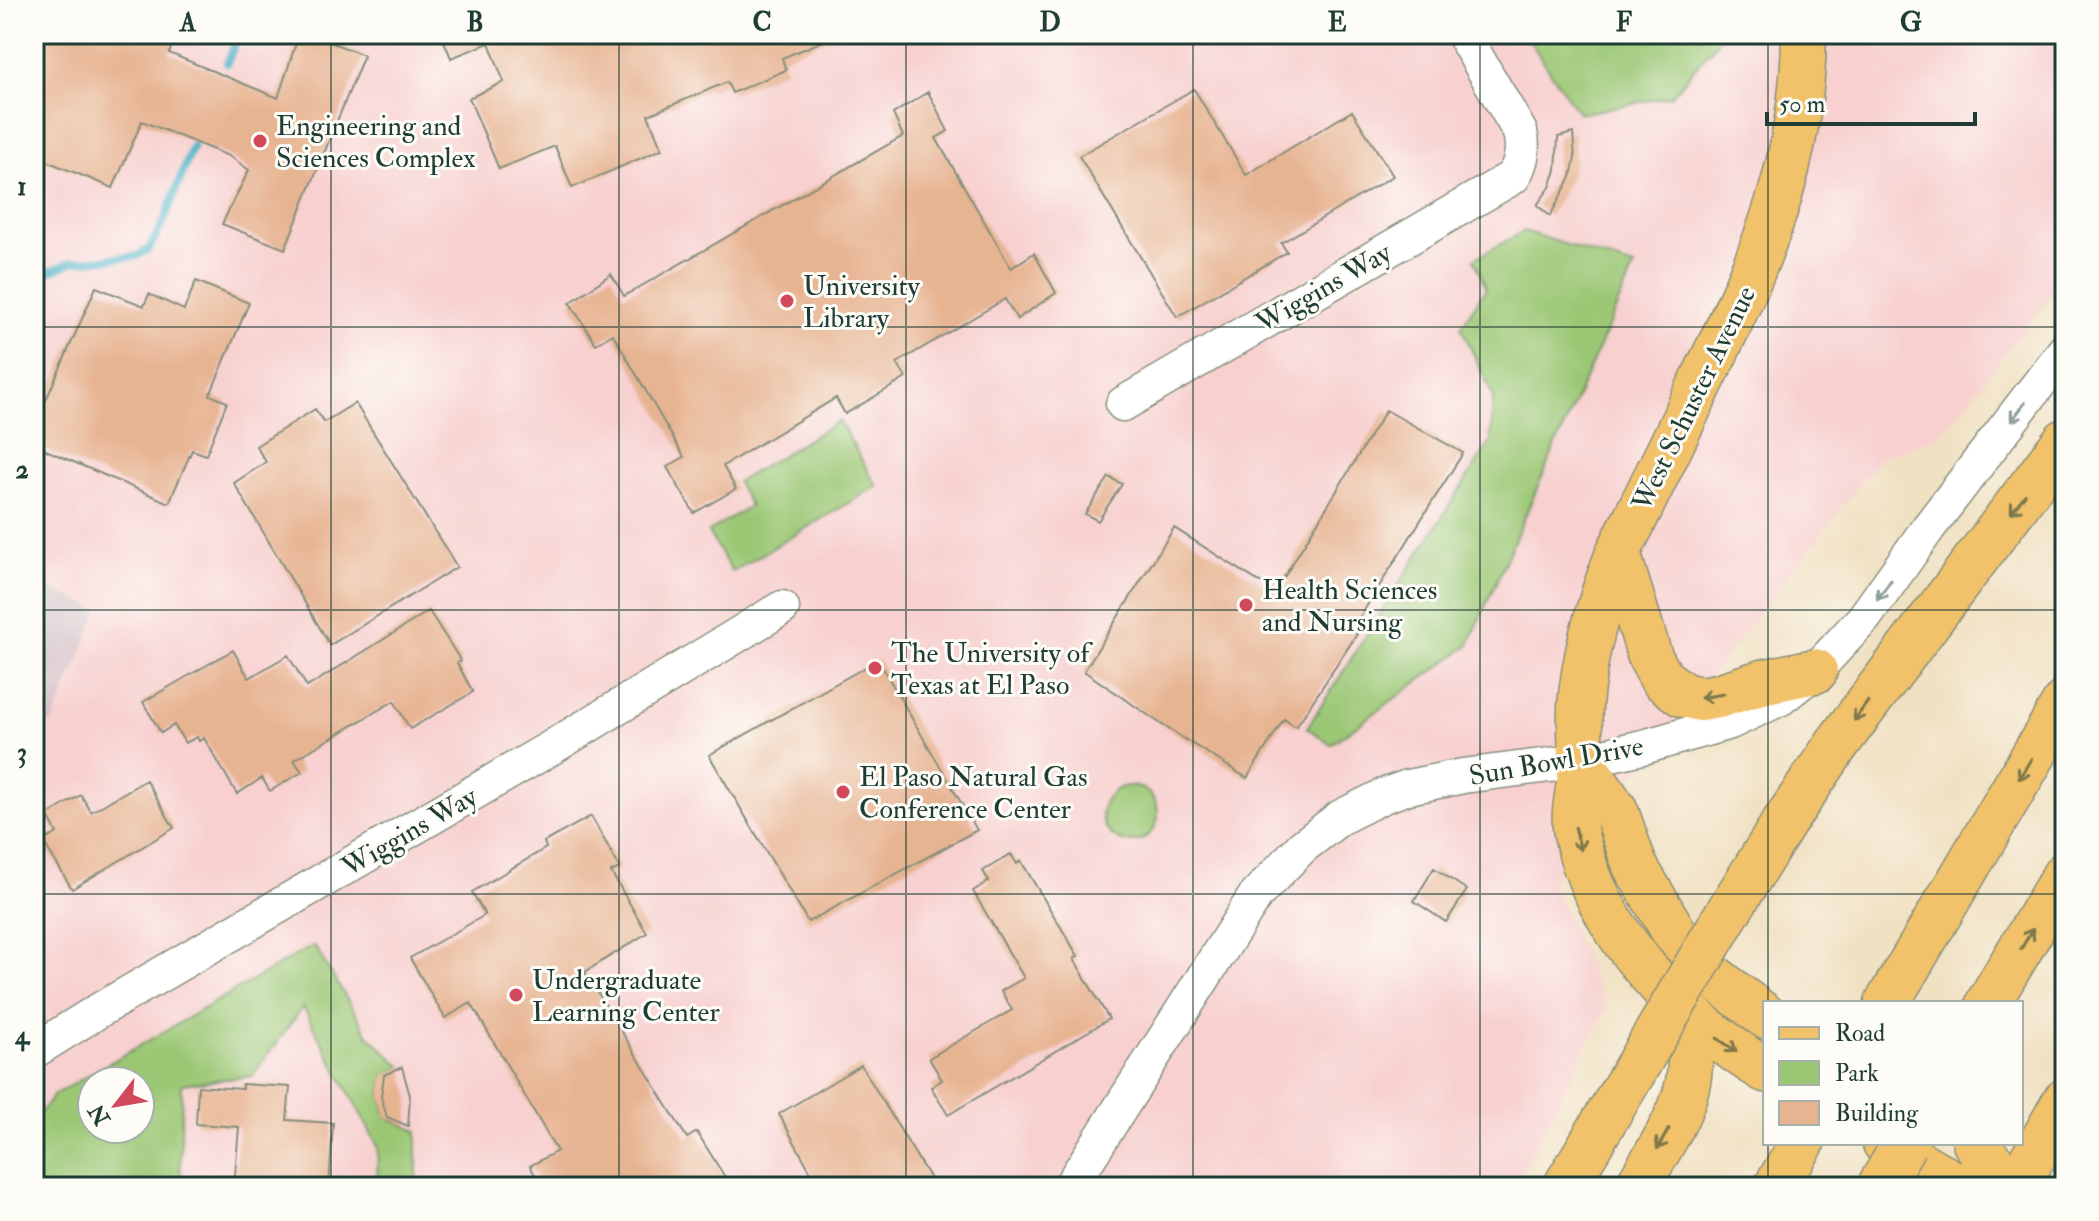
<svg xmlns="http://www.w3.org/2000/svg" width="2099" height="1221" viewBox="0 0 2099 1221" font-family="'IM FELL Double Pica',serif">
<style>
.built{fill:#f7d0cf;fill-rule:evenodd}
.industrial{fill:#d2bec5}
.green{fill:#9bc775;stroke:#5d8254;stroke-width:2;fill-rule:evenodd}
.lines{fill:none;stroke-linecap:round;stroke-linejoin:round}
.stream{stroke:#45aec4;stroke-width:8}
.building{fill:#e7b492}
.minor-casing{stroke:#888f7c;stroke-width:37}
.major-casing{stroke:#888f7c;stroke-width:47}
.highway-casing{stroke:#888f7c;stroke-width:47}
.minor{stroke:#fff;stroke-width:34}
.major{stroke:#f2c26a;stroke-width:44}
.highway{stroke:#f2c26a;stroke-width:44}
.highway-bridge-casing{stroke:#888f7c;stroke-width:47;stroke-linecap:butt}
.highway-bridge{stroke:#f2c26a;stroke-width:44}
.oneway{stroke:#8f9e9a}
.oneway2{stroke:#7e794c}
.grid{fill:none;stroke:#1f3d34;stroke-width:2;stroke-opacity:0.55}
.poi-dot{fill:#d1495b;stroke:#fdfcf7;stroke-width:3}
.labels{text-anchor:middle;stroke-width:6;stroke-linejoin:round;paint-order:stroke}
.poi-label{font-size:28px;fill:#1f3d34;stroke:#fdfcf7;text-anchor:start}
.street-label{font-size:28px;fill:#1f3d34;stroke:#fdfcf7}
.neatline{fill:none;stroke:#1f3d34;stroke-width:3}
.grid-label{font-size:26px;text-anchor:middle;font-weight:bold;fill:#1f3d34}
</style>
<rect width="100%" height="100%" fill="#fdfcf7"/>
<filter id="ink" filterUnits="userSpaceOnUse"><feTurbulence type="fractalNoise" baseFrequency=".0125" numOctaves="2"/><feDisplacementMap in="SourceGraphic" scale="16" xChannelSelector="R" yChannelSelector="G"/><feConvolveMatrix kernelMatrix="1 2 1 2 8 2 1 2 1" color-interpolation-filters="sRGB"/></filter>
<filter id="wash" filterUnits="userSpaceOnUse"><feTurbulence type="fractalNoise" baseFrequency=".006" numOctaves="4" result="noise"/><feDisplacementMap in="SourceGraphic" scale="32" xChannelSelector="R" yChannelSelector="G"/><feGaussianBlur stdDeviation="1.8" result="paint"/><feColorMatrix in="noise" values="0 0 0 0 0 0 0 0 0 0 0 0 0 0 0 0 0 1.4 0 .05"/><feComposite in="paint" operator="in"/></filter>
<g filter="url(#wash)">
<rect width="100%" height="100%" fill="#f1e1c3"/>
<!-- built -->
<path class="built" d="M 34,34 L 2065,34 L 2065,277 L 1941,436 L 1881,457 L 1551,880 L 1607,1008 L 1513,1187 L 34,1187 ZM 92,1081 L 140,1081 L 140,1129 L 92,1129 Z"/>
<!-- industrial -->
<path class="industrial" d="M 34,583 L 99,609 L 52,724 L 34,717 Z"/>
<!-- green -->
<path class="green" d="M 1525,34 L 1724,34 L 1671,96 L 1579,114 Z
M 1524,231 L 1634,267 L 1468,646 L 1331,744 L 1307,728 L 1491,441 L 1493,396 L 1461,327 L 1486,288 L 1474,259 Z
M 839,421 L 877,486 L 732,572 L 708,532 L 750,506 L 737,482 Z
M1102 814a28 28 0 1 1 56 0a28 28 0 1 1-56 0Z
M 314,945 L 369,1036 L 402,1067 L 384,1076 L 381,1097 L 387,1117 L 417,1131 L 417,1187 L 377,1187 L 378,1146 L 303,1007 L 252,1076 L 182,1084 L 180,1187 L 41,1187 L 34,1180 L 34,1121 L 54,1095 ZM 92,1081 L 140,1081 L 140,1129 L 92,1129 Z"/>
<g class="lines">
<!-- stream -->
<path class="stream" d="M 227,63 L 239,34
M 49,272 L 72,262 L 137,256 L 149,249 L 164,221 L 193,146"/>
</g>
<g id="blocks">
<!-- building -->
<path class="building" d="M 34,34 L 177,34 L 169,53 L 278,98 L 299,34 L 309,34 L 364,55 L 285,249 L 222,224 L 249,170 L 231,157 L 142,121 L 113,188 L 34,156 Z
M 441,34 L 840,34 L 782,58 L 786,70 L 732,93 L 727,82 L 648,115 L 662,149 L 572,188 L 555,146 L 499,169 L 469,98 L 504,82 L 489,43 L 451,58 Z
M 1194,89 L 1246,175 L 1352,111 L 1393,176 L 1281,243 L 1287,252 L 1177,317 L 1079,156 Z
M 928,92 L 948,131 L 936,138 L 1011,268 L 1034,253 L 1056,293 L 1017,319 L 1005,299 L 897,363 L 906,378 L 845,414 L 836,398 L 723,466 L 736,489 L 694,513 L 667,467 L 684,457 L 613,334 L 596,344 L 570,303 L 611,274 L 624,296 L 903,136 L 893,114 Z
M 1573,133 L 1575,158 L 1571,177 L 1550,216 L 1537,205 L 1550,187 L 1556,170 L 1558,137 Z
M 196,281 L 249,303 L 210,395 L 227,402 L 206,455 L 192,450 L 169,503 L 34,445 L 34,427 L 96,287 L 144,306 L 149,294 L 184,310 Z
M 355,403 L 457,567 L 330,645 L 234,483 L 266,462 L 256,446 L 315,409 L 324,422 Z
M 1386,410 L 1463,453 L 1356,623 L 1350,619 L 1345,627 L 1357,634 L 1296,727 L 1284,719 L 1247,778 L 1164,726 L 1084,671 L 1174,528 L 1275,592 Z
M 1109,477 L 1122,484 L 1098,521 L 1085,514 Z
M 429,611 L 461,661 L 457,663 L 473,692 L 410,729 L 394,701 L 294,760 L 302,772 L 270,791 L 262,778 L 237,794 L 204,738 L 199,741 L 197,737 L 185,743 L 174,725 L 161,733 L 143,702 L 233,650 L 249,678 L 288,655 L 307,687 Z
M 878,660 L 977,830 L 808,922 L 709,755 Z
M 146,780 L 174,828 L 72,889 L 43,841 L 57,833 L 47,815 L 81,795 L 91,812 Z
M 591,816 L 620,868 L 611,872 L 647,933 L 585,972 L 687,1138 L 697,1132 L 731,1187 L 542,1187 L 530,1166 L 557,1151 L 471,1003 L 445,1018 L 410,958 L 485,915 L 472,892 L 546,848 L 544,842 Z
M 1011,854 L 1017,864 L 1021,861 L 1078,956 L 1074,959 L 1109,1019 L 948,1115 L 931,1087 L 942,1080 L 929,1058 L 1012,1010 L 1001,991 L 1024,978 L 973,891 L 989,881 L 983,871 Z
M 1434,868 L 1467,890 L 1446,922 L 1414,901 Z
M 861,1065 L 935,1187 L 819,1187 L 779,1114 Z
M 402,1067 L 410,1096 L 408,1126 L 387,1117 L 381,1097 L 384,1075 Z
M 242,1084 L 290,1087 L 287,1120 L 333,1123 L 329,1187 L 234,1187 L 239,1127 L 196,1124 L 198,1086 L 242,1089 Z"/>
</g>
</g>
<g filter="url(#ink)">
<use href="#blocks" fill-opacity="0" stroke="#888f7c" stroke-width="2"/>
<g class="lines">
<defs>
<path id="minor" d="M 1123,404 L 1513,177 C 1522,162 1524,149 1520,132 L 1463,34
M 34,1051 L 98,1011 L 549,749 L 782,608
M 1070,1187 L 1256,895 L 1302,847 L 1341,817 L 1383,796 L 1408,787 L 1463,776 L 1581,761 L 1647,746 L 1730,722 L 1781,698 L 1815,671 L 1864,618 L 1929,527 L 2065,350"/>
<path id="major" d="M 1618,553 L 1650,657 L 1662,679 L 1683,695 L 1701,699 L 1718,696 L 1762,682 L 1815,671
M 1581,761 L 1616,811 L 1635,866 L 1674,932 L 1711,975 L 1765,1016
M 1765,1070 C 1680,1018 1598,935 1576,834 C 1571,811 1581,784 1581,761 C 1581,743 1579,725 1580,706 C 1584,654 1599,602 1618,553 C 1646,497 1674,440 1701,383 C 1759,265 1803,168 1804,34
M 1885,1143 L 1953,1183 L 1995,1187
M 1975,1143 L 2013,1187"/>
<path id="highway" d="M 1725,917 L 1783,824 L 1837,744 L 2065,441
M 1887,1003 L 2065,702
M 1988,1003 L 2065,874
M 1565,1187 L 1633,1073
M 1637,1187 C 1660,1146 1699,1096 1688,1045 C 1684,1025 1672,1006 1663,988
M 1776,1187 L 1802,1143
M 2016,1187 L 2065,1101"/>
</defs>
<!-- minor casing -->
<use href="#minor" class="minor-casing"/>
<!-- major casing -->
<use href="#major" class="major-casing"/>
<!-- highway casing -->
<use href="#highway" class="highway-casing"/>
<!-- minor -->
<use href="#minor" class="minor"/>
<!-- major -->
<use href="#major" class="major"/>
<!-- highway -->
<use href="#highway" class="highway"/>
<defs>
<path id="highway-bridge" d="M 1633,1073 L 1725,917
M 1879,1187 L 1905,1143"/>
</defs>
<!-- highway-bridge casing -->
<use href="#highway-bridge" class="highway-bridge-casing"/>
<!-- highway-bridge -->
<use href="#highway-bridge" class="highway-bridge"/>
</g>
<!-- one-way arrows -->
<defs><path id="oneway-shaft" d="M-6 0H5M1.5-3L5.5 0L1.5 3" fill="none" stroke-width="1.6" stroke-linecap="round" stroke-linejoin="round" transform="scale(2)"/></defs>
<g class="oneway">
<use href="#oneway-shaft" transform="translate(2018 412) rotate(127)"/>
<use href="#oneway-shaft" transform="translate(1884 590) rotate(126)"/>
</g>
<g class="oneway2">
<use href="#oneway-shaft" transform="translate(2018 504) rotate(127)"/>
<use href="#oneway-shaft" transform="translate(1712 696) rotate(170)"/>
<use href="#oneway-shaft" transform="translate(1861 711) rotate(126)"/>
<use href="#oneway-shaft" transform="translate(2025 769) rotate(121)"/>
<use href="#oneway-shaft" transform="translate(1578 839) rotate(77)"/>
<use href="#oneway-shaft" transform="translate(2027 939) rotate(-59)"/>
<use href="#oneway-shaft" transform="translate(1727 1045) rotate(35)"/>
<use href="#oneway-shaft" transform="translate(1663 1139) rotate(120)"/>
</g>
</g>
<!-- grid -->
<path class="grid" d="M 331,34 L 331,1187M 619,34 L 619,1187M 906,34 L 906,1187M 1193,34 L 1193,1187M 1480,34 L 1480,1187M 1768,34 L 1768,1003M 34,327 L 2065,327M 34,610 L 2065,610M 34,894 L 2065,894M 1768,1143 L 1768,1187"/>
<!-- markers -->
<g class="poi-dot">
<circle cx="260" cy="141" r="8"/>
<circle cx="787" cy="301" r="8"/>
<circle cx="1246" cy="605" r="8"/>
<circle cx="875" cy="668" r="8"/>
<circle cx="843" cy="792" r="8"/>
<circle cx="516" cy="995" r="8"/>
</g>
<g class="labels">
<!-- poi labels -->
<g class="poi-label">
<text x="276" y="135">Engineering and<tspan x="276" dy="32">Sciences Complex</tspan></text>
<text x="803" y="295">University<tspan x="803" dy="32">Library</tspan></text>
<text x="1262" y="599">Health Sciences<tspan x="1262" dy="32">and Nursing</tspan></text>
<text x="891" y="662">The University of<tspan x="891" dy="32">Texas at El Paso</tspan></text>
<text x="859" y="786">El Paso Natural Gas<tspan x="859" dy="32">Conference Center</tspan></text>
<text x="532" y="989">Undergraduate<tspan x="532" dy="32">Learning Center</tspan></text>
</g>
<!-- street labels -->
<g class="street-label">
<text transform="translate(1323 287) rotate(-30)" y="10">Wiggins Way</text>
<text transform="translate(1693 398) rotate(-64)" y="10">West Schuster Avenue</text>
<text transform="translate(1556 760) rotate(-10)" y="10">Sun Bowl Drive</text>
<text transform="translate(409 831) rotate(-30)" y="10">Wiggins Way</text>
</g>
</g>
<!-- margin -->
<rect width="2099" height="1221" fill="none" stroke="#fdfcf7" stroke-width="88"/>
<!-- legend -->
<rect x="1763" y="1001" width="260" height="144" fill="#fdfcf7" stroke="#a4b0a9" stroke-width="2"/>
<rect x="1779" y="1027" width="40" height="12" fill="#f2c26a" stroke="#a4b0a9" stroke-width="2"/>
<text x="1835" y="1041" font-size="24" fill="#1f3d34">Road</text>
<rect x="1779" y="1061" width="40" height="24" fill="#9bc775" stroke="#a4b0a9" stroke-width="2"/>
<text x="1835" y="1081" font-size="24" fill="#1f3d34">Park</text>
<rect x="1779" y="1101" width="40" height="24" fill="#e7b492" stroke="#a4b0a9" stroke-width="2"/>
<text x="1835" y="1121" font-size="24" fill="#1f3d34">Building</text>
<!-- north arrow -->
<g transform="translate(116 1105) rotate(239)"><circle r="38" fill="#fdfcf7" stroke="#a4b0a9" stroke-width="2"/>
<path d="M0-6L14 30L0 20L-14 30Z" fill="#d1495b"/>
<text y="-12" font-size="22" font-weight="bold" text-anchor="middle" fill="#1f3d34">N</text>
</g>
<!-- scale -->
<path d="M1767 112v12h208v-12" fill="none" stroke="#1f3d34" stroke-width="4"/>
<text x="1779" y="112" font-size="24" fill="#1f3d34" stroke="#fdfcf7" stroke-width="6" paint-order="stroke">50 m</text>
<rect x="44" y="44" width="2011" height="1133" class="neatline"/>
<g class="grid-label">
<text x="188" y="31">A</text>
<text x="475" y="31">B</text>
<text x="762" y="31">C</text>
<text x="1050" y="31">D</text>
<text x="1337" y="31">E</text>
<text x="1624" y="31">F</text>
<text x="1911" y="31">G</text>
<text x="22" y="195">1</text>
<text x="22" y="478">2</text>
<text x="22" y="761">3</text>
<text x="22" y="1044">4</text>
</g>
</svg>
